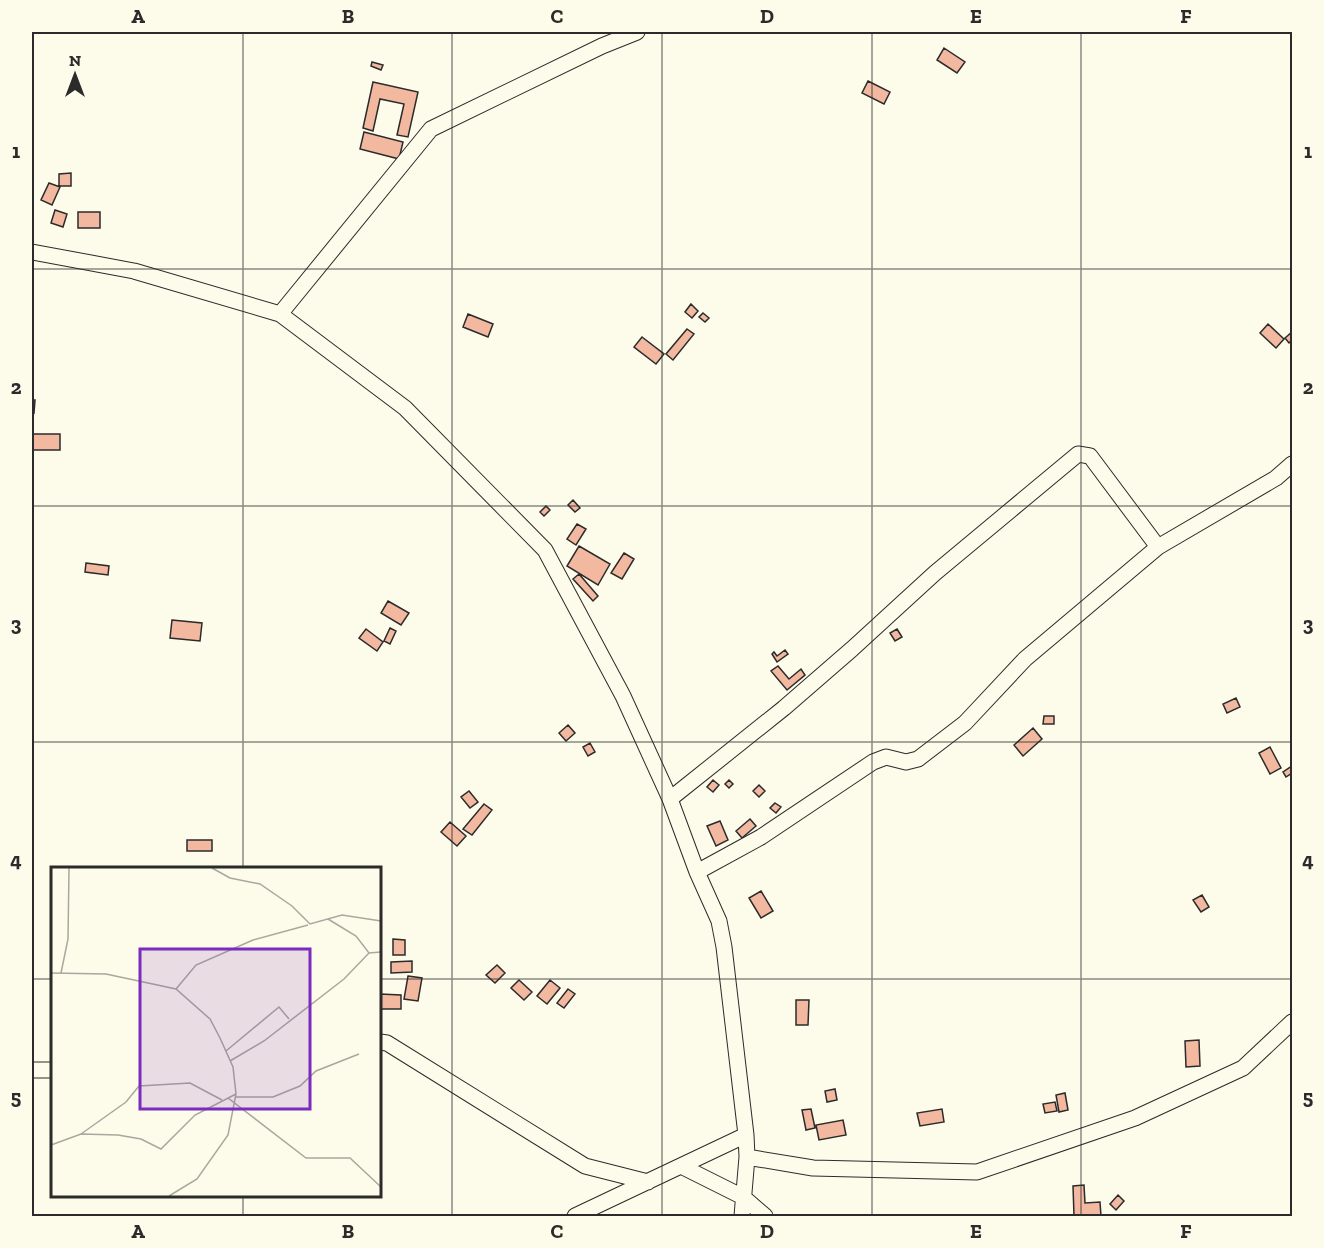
<svg xmlns="http://www.w3.org/2000/svg" width="1324" height="1248" viewBox="0 0 1324 1248" font-family="'Zilla Slab',serif">
<style>
.building{fill:#f2b8a0;stroke:#2b2b2b;stroke-width:1.5}
.lines{fill:none;stroke-linecap:round;stroke-linejoin:round}
.minor-casing{stroke:#2b2b2b;stroke-width:17}
.minor{stroke:#fdfbea;stroke-width:15}
.grid{fill:none;stroke:#2b2b2b;stroke-width:1.5;stroke-opacity:0.55}
.inset-road{fill:none;stroke:#a9a89e;stroke-width:1.5}
.view{fill:#7b2cbf;fill-opacity:0.15;stroke:#7b2cbf;stroke-width:3}
.inset-edge{fill:none;stroke:#2b2b2b;stroke-width:3}
.neatline{fill:none;stroke:#2b2b2b;stroke-width:2}
.grid-label{font-size:20px;text-anchor:middle;font-weight:bold;fill:#2b2b2b}
</style>
<rect width="100%" height="100%" fill="#fdfbea"/>
<!-- building -->
<path class="building" d="M 944,48 L 965,62 L 957,73 L 937,60 Z
M 372,62 L 383,65 L 381,70 L 371,66 Z
M 868,81 L 890,92 L 884,104 L 862,93 Z
M 373,82 L 418,92 L 408,137 L 397,135 L 404,104 L 380,99 L 373,131 L 363,128 Z
M 364,132 L 403,142 L 399,159 L 360,149 Z
M 71,173 L 71,186 L 59,186 L 59,174 Z
M 49,183 L 60,187 L 52,205 L 41,200 Z
M 55,210 L 67,214 L 63,227 L 51,223 Z
M 78,212 L 100,212 L 100,228 L 78,228 Z
M 691,304 L 698,311 L 692,318 L 685,312 Z
M 703,313 L 709,318 L 705,322 L 699,317 Z
M 468,314 L 493,324 L 488,337 L 463,327 Z
M 1268,324 L 1284,339 L 1276,348 L 1260,333 Z
M 687,329 L 694,334 L 673,360 L 666,354 Z
M 1292,332 L 1292,340 L 1289,343 L 1285,338 Z
M 642,337 L 664,354 L 656,364 L 634,347 Z
M 32,400 L 35,400 L 34,413 L 32,412 Z
M 32,434 L 60,434 L 60,450 L 32,450 Z
M 573,500 L 580,508 L 575,512 L 568,505 Z
M 546,506 L 550,510 L 544,516 L 540,512 Z
M 577,524 L 586,529 L 576,545 L 567,539 Z
M 579,546 L 610,564 L 598,585 L 567,566 Z
M 624,553 L 634,559 L 622,579 L 611,573 Z
M 86,563 L 109,566 L 108,575 L 85,572 Z
M 579,574 L 598,596 L 593,601 L 573,579 Z
M 388,601 L 409,613 L 401,625 L 381,613 Z
M 172,620 L 202,623 L 200,641 L 170,638 Z
M 390,628 L 396,631 L 390,644 L 384,641 Z
M 366,629 L 383,642 L 377,651 L 359,638 Z
M 897,629 L 902,637 L 895,641 L 890,633 Z
M 785,650 L 788,654 L 777,662 L 772,654 L 774,652 L 777,656 Z
M 778,666 L 789,679 L 801,669 L 805,675 L 787,690 L 771,671 Z
M 1236,698 L 1240,707 L 1227,713 L 1223,704 Z
M 1044,716 L 1054,716 L 1054,724 L 1043,724 Z
M 568,725 L 575,733 L 566,741 L 559,733 Z
M 1033,728 L 1042,739 L 1023,756 L 1014,745 Z
M 590,743 L 595,752 L 588,756 L 583,747 Z
M 1270,747 L 1281,768 L 1270,774 L 1259,753 Z
M 1292,766 L 1292,773 L 1286,777 L 1283,772 Z
M 713,780 L 719,785 L 713,792 L 707,787 Z
M 729,780 L 733,784 L 729,788 L 725,784 Z
M 759,785 L 765,791 L 759,797 L 753,791 Z
M 469,791 L 478,802 L 470,808 L 461,797 Z
M 775,803 L 781,807 L 776,813 L 770,808 Z
M 484,804 L 492,810 L 472,835 L 463,829 Z
M 750,819 L 756,826 L 742,838 L 736,831 Z
M 720,821 L 728,840 L 716,846 L 707,826 Z
M 450,822 L 466,836 L 457,846 L 441,832 Z
M 187,840 L 212,840 L 212,851 L 187,851 Z
M 761,891 L 773,911 L 761,918 L 749,898 Z
M 1202,895 L 1209,907 L 1201,912 L 1193,900 Z
M 393,939 L 405,940 L 405,955 L 393,955 Z
M 412,961 L 412,972 L 391,973 L 391,962 Z
M 497,965 L 505,973 L 495,983 L 486,975 Z
M 408,976 L 422,978 L 418,1001 L 404,999 Z
M 519,980 L 532,992 L 524,1000 L 511,988 Z
M 550,980 L 560,988 L 547,1004 L 537,996 Z
M 568,989 L 575,994 L 564,1008 L 557,1003 Z
M 380,994 L 401,995 L 401,1009 L 380,1009 Z
M 796,1000 L 809,1000 L 808,1025 L 796,1025 Z
M 1199,1040 L 1200,1066 L 1186,1067 L 1185,1041 Z
M 835,1089 L 837,1100 L 827,1102 L 825,1091 Z
M 1065,1093 L 1068,1110 L 1059,1112 L 1056,1095 Z
M 1055,1102 L 1057,1111 L 1045,1113 L 1043,1104 Z
M 811,1109 L 815,1128 L 806,1130 L 802,1110 Z
M 942,1109 L 944,1122 L 920,1126 L 917,1113 Z
M 843,1120 L 846,1135 L 819,1140 L 816,1125 Z
M 1084,1185 L 1085,1203 L 1100,1202 L 1101,1216 L 1074,1216 L 1073,1186 Z
M 1118,1195 L 1124,1201 L 1116,1210 L 1110,1204 Z"/>
<g class="lines">
<defs>
<path id="minor" d="M 32,252 L 134,271 L 280,314 L 405,408 L 545,550 L 623,696 L 670,799 L 697,872 L 719,921 L 724,947 L 746,1135 L 747,1157 L 742,1216
M 280,314 L 431,129 L 602,46 L 637,32
M 670,799 L 784,708 L 852,649 L 935,573 L 1078,454 L 1090,456 L 1158,547
M 697,872 L 761,837 L 873,762 L 886,757 L 906,762 L 918,759 L 965,723 L 1025,659 L 1158,547 L 1276,478 L 1292,464
M 380,1042 L 387,1043 L 585,1166 L 648,1182
M 32,1070 L 52,1070
M 747,1157 L 813,1168 L 977,1172 L 1135,1118 L 1243,1068 L 1292,1022
M 681,1166 L 743,1197 L 765,1216
M 575,1216 L 746,1135"/>
</defs>
<!-- minor casing -->
<use href="#minor" class="minor-casing"/>
<!-- minor -->
<use href="#minor" class="minor"/>
</g>
<!-- grid -->
<path class="grid" d="M 243,32 L 243,868M 452,32 L 452,1216M 662,32 L 662,1216M 872,32 L 872,1216M 1081,32 L 1081,1216M 32,269 L 1292,269M 32,506 L 1292,506M 32,742 L 1292,742M 32,979 L 52,979M 380,979 L 1292,979M 243,1196 L 243,1216"/>
<!-- overview -->
<g transform="translate(51 867)">
<rect width="330" height="330" fill="#fdfbea"/>
<path class="inset-road" d="M 161,1 L 179,11 L 209,17 L 241,39 L 259,57 L 291,48 L 330,54M 277,52 L 305,69 L 318,86 L 330,85M 0,106 L 55,107 L 125,122 L 159,152 L 169,171 L 182,200 L 185,227 L 177,268 L 146,312 L 118,329M 10,106 L 17,72 L 18,1M 125,122 L 145,98 L 202,73 L 257,58M 175,184 L 228,140 L 238,152M 179,194 L 213,174 L 293,112 L 318,86M 185,230 L 222,230 L 249,219 L 265,204 L 308,187M 177,231 L 255,291 L 299,291 L 330,320M 30,267 L 75,235 L 88,219 L 139,216 L 171,233M 0,278 L 30,267 L 67,268 L 90,272 L 110,282 L 144,248 L 185,227"/>
<path class="view" d="M 89,82 L 259,82 L 259,242 L 89,242 Z"/>
<rect width="330" height="330" class="inset-edge"/>
</g>
<!-- border -->
<rect width="1324" height="1248" fill="none" stroke="#fdfbea" stroke-width="66"/>
<!-- north arrow -->
<g transform="translate(75 75)" stroke="#fdfbea" stroke-width="4.5" paint-order="stroke">
<path d="M0-4.5L10 22L0 15L-10 22Z" fill="#2b2b2b"/>
<text y="-9" font-size="16" font-weight="bold" text-anchor="middle" fill="#2b2b2b">N</text>
</g>
<rect x="33" y="33" width="1258" height="1182" class="neatline"/>
<g class="grid-label">
<text x="138" y="23">A</text>
<text x="348" y="23">B</text>
<text x="557" y="23">C</text>
<text x="767" y="23">D</text>
<text x="976" y="23">E</text>
<text x="1186" y="23">F</text>
<text x="16" y="158">1</text>
<text x="1308" y="158">1</text>
<text x="16" y="394">2</text>
<text x="1308" y="394">2</text>
<text x="16" y="631">3</text>
<text x="1308" y="631">3</text>
<text x="16" y="867">4</text>
<text x="1308" y="867">4</text>
<text x="16" y="1104">5</text>
<text x="1308" y="1104">5</text>
<text x="138" y="1238">A</text>
<text x="348" y="1238">B</text>
<text x="557" y="1238">C</text>
<text x="767" y="1238">D</text>
<text x="976" y="1238">E</text>
<text x="1186" y="1238">F</text>
</g>
</svg>
